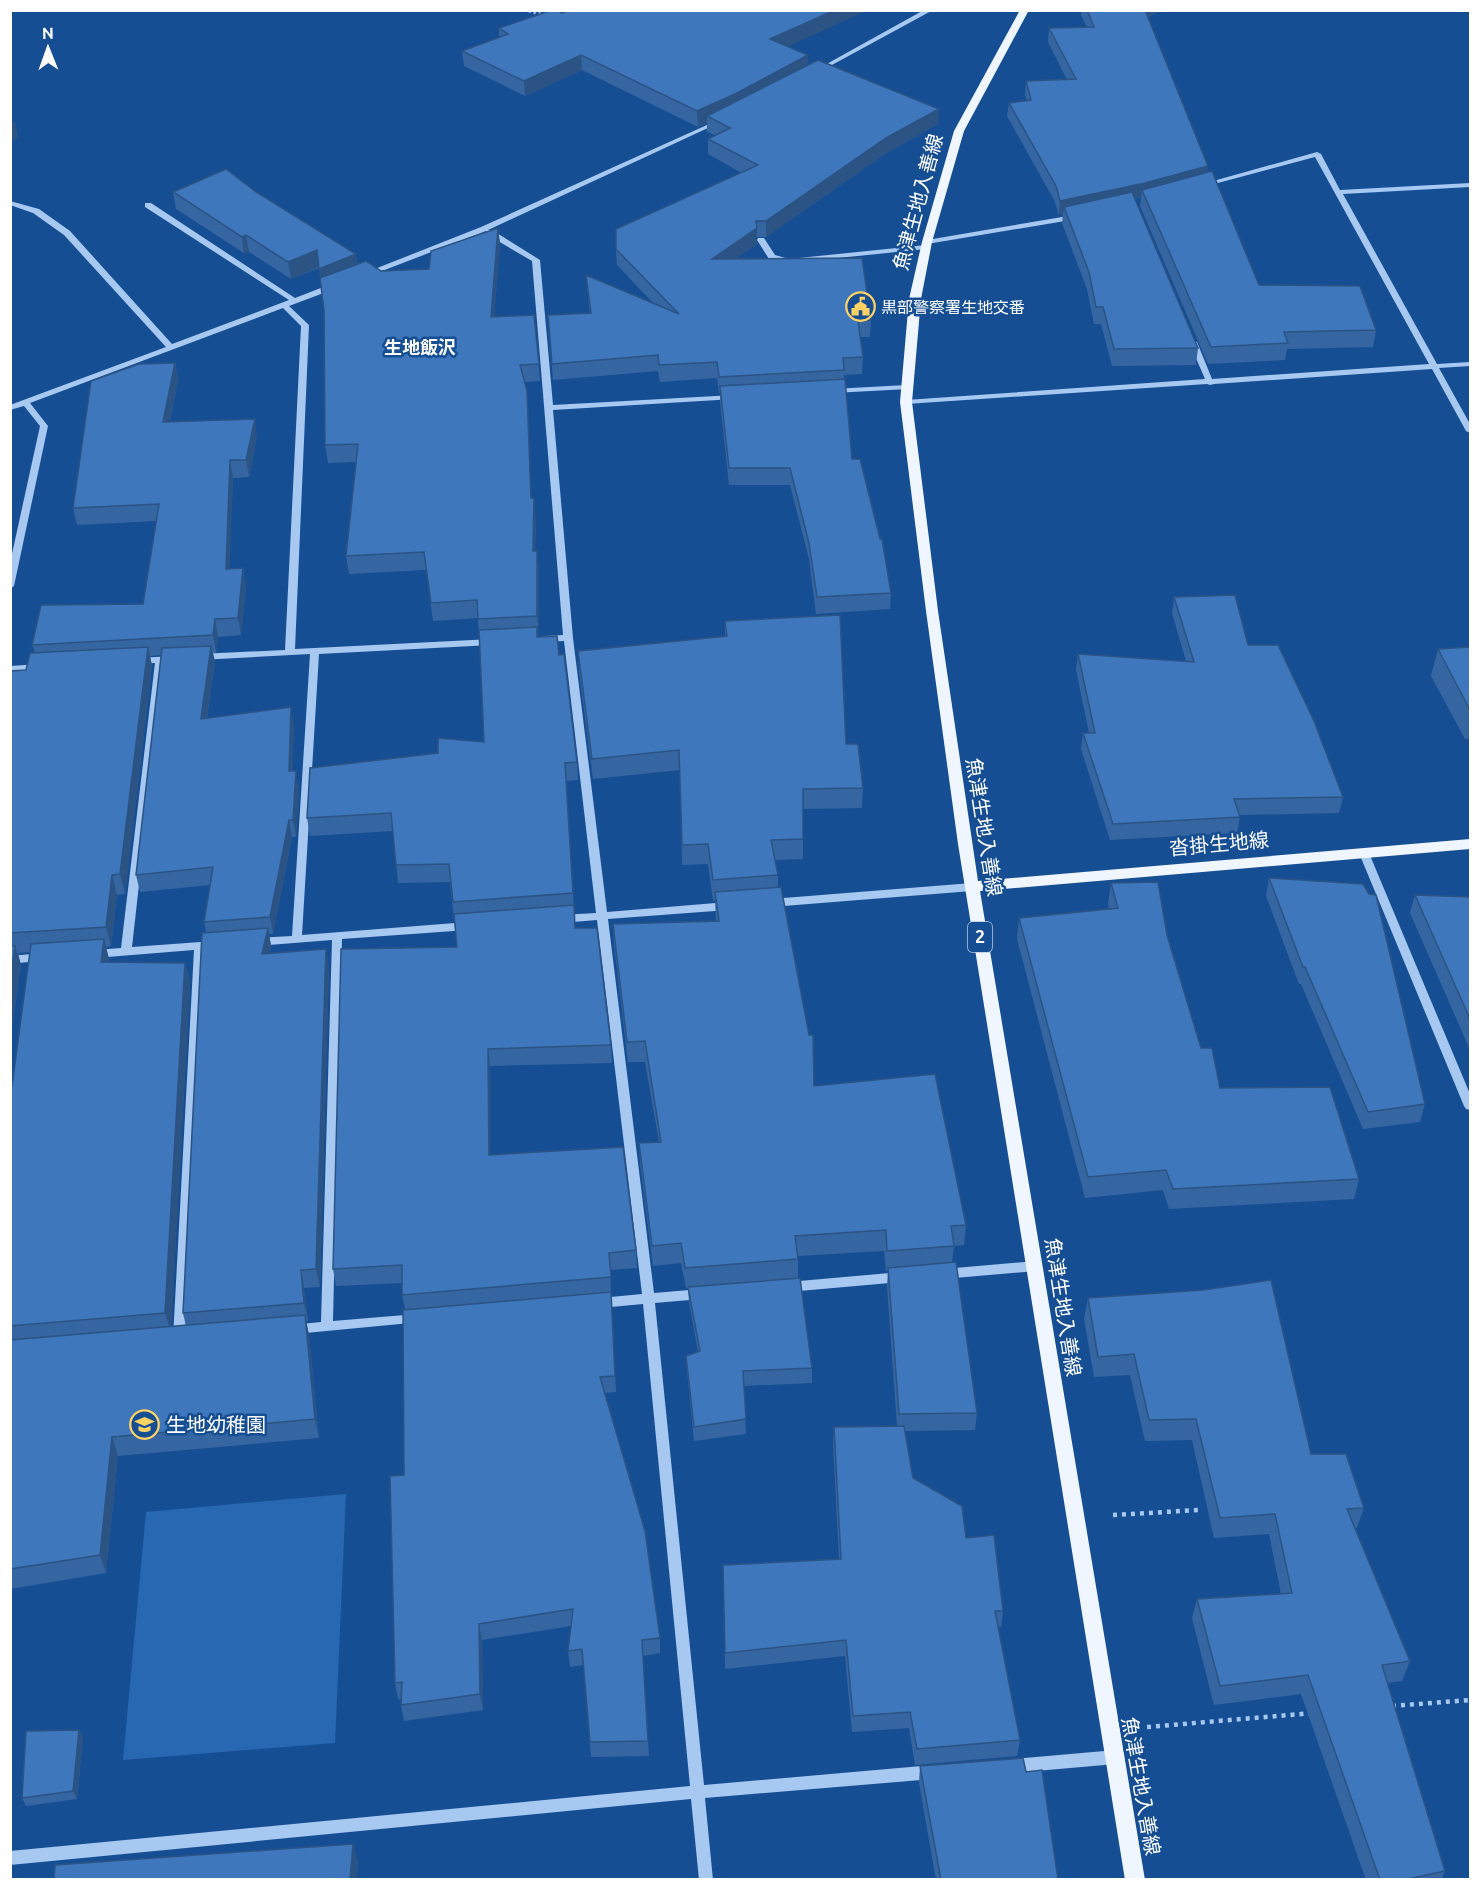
<svg xmlns="http://www.w3.org/2000/svg" width="1481" height="1890" viewBox="0 0 1481 1890" font-family="Ubuntu,'Noto Sans JP',sans-serif">
<style>
.green{fill:#2868b3}
.lines{fill:none;stroke-linecap:round;stroke-linejoin:round}
.path-far1{stroke:#a6c8f1;stroke-width:3;stroke-dasharray:2 3;stroke-linecap:butt}
.path{stroke:#a6c8f1;stroke-width:4.5;stroke-dasharray:4 5;stroke-linecap:butt}
.minor{fill:#a6c8f1;fill-rule:evenodd}
.major{fill:#f0f6ff;fill-rule:evenodd}
.wall{fill:#3566a2;fill-rule:evenodd}
.shaded-wall{fill:#2b5384}
.building{fill:#3e77bc;stroke:#2b5384;stroke-width:1.5}
.labels{text-anchor:middle;stroke-width:5;stroke-linejoin:round;paint-order:stroke}
.far-poi-label{font-size:16px;fill:#fff;stroke:#164e94;text-anchor:start}
.far-quarter-label{font-size:18px;font-weight:bold;fill:#fff;stroke:#164e94}
.shield{fill:#164e94;stroke:#b9cadf;stroke-width:1.5}
.shield-label{font-size:18px;font-weight:bold;fill:#fff}
.street-label{font-size:20px;fill:#fff;stroke:#164e94}
.poi-label{font-size:20px;fill:#fff;stroke:#164e94;text-anchor:start}
</style>
<rect width="100%" height="100%" fill="#164e94"/>
<!-- green -->
<path class="green" d="M 346,1494 L 335,1743 L 123,1760 L 146,1512 Z"/>
<g class="lines">
<!-- path-far1 -->
<path class="path-far1" d="M 524,10 L 545,15"/>
<!-- path -->
<path class="path" d="M 1113,1515 L 1199,1510
M 1392,1706 L 1470,1700
M 1147,1727 L 1313,1713"/>
<!-- minor -->
<path class="minor" d="M 924,10 L 933,10 L 819,72 L 814,71 Z
M 718,120 L 723,121 L 488,230 L 492,230 L 540,260 L 553,405 L 734,395 L 738,397 L 734,399 L 553,410 L 573,638 L 607,912 L 728,902 L 733,906 L 728,910 L 608,919 L 654,1293 L 701,1289 L 705,1291 L 707,1294 L 705,1297 L 701,1299 L 655,1303 L 704,1785 L 933,1765 L 938,1767 L 940,1772 L 938,1777 L 933,1779 L 705,1798 L 713,1880 L 699,1880 L 691,1799 L 10,1865 L 10,1851 L 690,1786 L 643,1304 L 600,1308 L 596,1306 L 594,1303 L 596,1300 L 600,1298 L 642,1294 L 597,920 L 561,923 L 556,919 L 561,915 L 596,913 L 564,641 L 544,642 L 539,639 L 544,636 L 563,635 L 532,261 L 486,234 L 486,231 L 369,276 L 362,274 L 481,227 Z
M 1317,152 L 1321,154 L 1340,190 L 1470,183 L 1470,187 L 1343,194 L 1437,364 L 1470,362 L 1470,366 L 1439,368 L 1470,424 L 1470,433 L 1466,431 L 1432,369 L 1214,384 L 1210,385 L 1207,384 L 906,404 L 902,402 L 906,400 L 1205,379 L 1189,342 L 1193,340 L 1197,342 L 1212,379 L 1429,364 L 1315,157 L 1203,187 L 1199,185 Z
M 10,201 L 39,209 L 70,231 L 172,344 L 289,300 L 145,207 L 145,203 L 151,203 L 295,298 L 331,284 L 337,284 L 337,288 L 289,306 L 309,325 L 295,649 L 492,639 L 497,642 L 492,645 L 319,654 L 302,935 L 468,922 L 473,926 L 468,930 L 342,939 L 333,1321 L 417,1314 L 421,1316 L 423,1319 L 421,1322 L 295,1334 L 291,1333 L 289,1329 L 291,1325 L 321,1322 L 332,940 L 256,946 L 251,942 L 256,938 L 292,936 L 310,654 L 199,660 L 194,657 L 199,654 L 285,650 L 301,326 L 283,308 L 30,403 L 48,426 L 14,586 L 10,589 L 10,563 L 40,426 L 24,406 L 10,410 L 10,405 L 166,347 L 64,235 L 33,213 L 10,205 Z
M 1074,215 L 1077,215 L 1077,219 L 927,244 L 923,242 L 927,240 Z
M 758,238 L 764,238 L 775,255 L 789,259 L 926,245 L 930,247 L 926,249 L 789,263 L 769,259 L 757,240 Z
M 906,385 L 909,385 L 909,389 L 833,393 L 829,391 L 833,389 Z
M 175,656 L 180,659 L 178,661 L 164,662 L 132,947 L 214,941 L 219,945 L 218,948 L 204,949 L 185,1338 L 183,1342 L 179,1343 L 175,1342 L 173,1338 L 194,950 L 95,958 L 90,954 L 95,950 L 121,948 L 155,663 L 137,664 L 132,661 L 137,658 Z
M 40,664 L 43,665 L 45,667 L 43,669 L 10,672 L 10,666 Z
M 1364,850 L 1369,853 L 1470,1094 L 1470,1110 L 1466,1109 L 1464,1106 L 1359,853 Z
M 972,883 L 977,887 L 972,891 L 771,907 L 766,903 L 771,899 Z
M 43,953 L 47,954 L 48,957 L 47,960 L 10,964 L 10,956 Z
M 1036,1261 L 1040,1263 L 1042,1266 L 1040,1269 L 1036,1271 L 943,1279 L 939,1277 L 937,1274 L 939,1271 L 943,1269 Z
M 901,1272 L 905,1274 L 907,1277 L 905,1280 L 901,1282 L 788,1292 L 784,1290 L 782,1287 L 784,1284 L 788,1282 Z
M 1116,1750 L 1121,1752 L 1123,1757 L 1121,1762 L 1116,1764 L 1012,1773 L 1007,1771 L 1005,1766 L 1007,1761 L 1012,1759 Z"/>
<!-- major -->
<path class="major" d="M 1020,10 L 1029,10 L 964,131 L 932,242 L 921,299 L 912,402 L 938,611 L 978,881 L 1470,839 L 1470,849 L 980,891 L 1145,1880 L 1125,1880 L 958,844 L 926,611 L 900,402 L 909,299 L 922,242 L 954,131 Z"/>
</g>
<!-- wall -->
<path class="wall" d="M 1082,10 L 1162,10 L 1148,17 L 1207,172 L 1259,285 L 1376,330 L 1373,347 L 1287,349 L 1285,360 L 1208,364 L 1140,206 L 1141,197 L 1135,199 L 1198,348 L 1196,365 L 1112,366 L 1101,324 L 1094,324 L 1087,289 L 1062,223 L 1063,215 L 1059,215 L 1054,200 L 1007,116 L 1009,103 L 1027,101 L 1025,95 L 1026,81 L 1067,80 L 1048,42 L 1049,28 L 1087,27 L 1081,15 Z
M 562,13 L 788,47 L 808,55 L 808,65 L 938,124 L 885,154 L 766,237 L 757,237 L 757,244 L 735,259 L 871,320 L 870,337 L 860,337 L 863,357 L 862,374 L 844,375 L 844,379 L 852,459 L 891,593 L 890,609 L 816,614 L 809,559 L 790,485 L 729,485 L 720,402 L 720,393 L 719,393 L 717,378 L 660,382 L 658,371 L 553,380 L 549,331 L 590,314 L 586,275 L 654,304 L 617,265 L 616,249 L 742,173 L 708,154 L 708,139 L 715,135 L 707,132 L 707,123 L 698,127 L 582,70 L 525,96 L 464,66 L 462,51 L 499,37 L 499,28 Z
M 173,192 L 256,192 L 358,264 L 381,271 L 429,269 L 498,228 L 500,244 L 494,317 L 534,315 L 540,381 L 524,382 L 527,391 L 528,409 L 531,498 L 536,516 L 535,551 L 539,569 L 538,637 L 559,655 L 577,762 L 578,780 L 566,781 L 575,928 L 611,1045 L 612,1063 L 490,1066 L 490,1155 L 636,1250 L 637,1268 L 610,1270 L 616,1392 L 604,1393 L 660,1638 L 660,1653 L 643,1656 L 649,1756 L 591,1757 L 584,1665 L 570,1667 L 568,1651 L 571,1626 L 482,1640 L 483,1710 L 404,1721 L 401,1705 L 401,1699 L 398,1699 L 395,1683 L 404,1475 L 405,1309 L 402,1295 L 402,1283 L 336,1286 L 333,1269 L 457,947 L 450,882 L 398,883 L 393,831 L 310,836 L 307,818 L 438,753 L 484,742 L 478,618 L 433,621 L 426,570 L 349,574 L 346,556 L 356,462 L 328,463 L 325,445 L 324,310 L 319,268 L 291,279 L 249,252 L 244,253 L 176,209 Z
M 175,363 L 178,380 L 170,422 L 257,436 L 249,477 L 233,478 L 229,569 L 246,585 L 241,635 L 218,637 L 216,653 L 213,653 L 215,662 L 207,718 L 294,725 L 292,771 L 299,788 L 296,837 L 292,837 L 273,934 L 269,934 L 271,946 L 270,953 L 326,949 L 329,967 L 320,1287 L 304,1288 L 308,1321 L 306,1321 L 309,1335 L 319,1438 L 118,1456 L 106,1573 L 10,1589 L 10,1087 L 12,1086 L 30,952 L 18,953 L 21,965 L 10,1042 L 10,671 L 26,670 L 35,653 L 32,645 L 143,604 L 156,521 L 77,525 L 73,508 ZM 162,655 L 136,875 L 140,892 L 210,885 L 204,922 L 206,932 L 183,1313 L 186,1326 L 171,1327 L 190,983 L 185,963 L 109,962 L 109,959 L 106,947 L 111,946 L 117,895 L 125,894 L 152,666 L 150,656 Z
M 1174,597 L 1248,645 L 1343,797 L 1339,813 L 1239,815 L 1240,817 L 1237,833 L 1110,840 L 1081,749 L 1083,733 L 1089,733 L 1076,670 L 1078,654 L 1186,661 L 1172,613 Z
M 725,621 L 846,744 L 863,788 L 862,808 L 803,809 L 803,859 L 775,860 L 778,875 L 778,887 L 814,1086 L 966,1225 L 964,1245 L 954,1246 L 952,1262 L 977,1413 L 975,1430 L 905,1431 L 913,1478 L 966,1538 L 1003,1611 L 1001,1627 L 998,1627 L 1020,1740 L 1017,1756 L 915,1765 L 909,1728 L 852,1732 L 845,1656 L 725,1669 L 723,1565 L 839,1559 L 833,1445 L 834,1427 L 897,1426 L 887,1286 L 888,1271 L 886,1271 L 884,1251 L 798,1256 L 798,1278 L 812,1368 L 812,1383 L 744,1386 L 746,1434 L 694,1441 L 687,1371 L 686,1356 L 698,1352 L 689,1302 L 688,1288 L 686,1288 L 681,1263 L 653,1266 L 640,1163 L 639,1143 L 659,1142 L 645,1062 L 628,1062 L 614,945 L 613,924 L 716,921 L 715,900 L 713,901 L 708,864 L 682,865 L 680,770 L 593,779 L 579,671 L 578,651 L 725,637 Z
M 1470,647 L 1470,739 L 1465,739 L 1431,676 L 1438,649 Z
M 1269,878 L 1425,1104 L 1420,1122 L 1363,1129 L 1301,984 L 1299,984 L 1266,896 Z
M 1111,883 L 1167,935 L 1201,1048 L 1220,1088 L 1359,1179 L 1354,1199 L 1169,1209 L 1163,1190 L 1085,1198 L 1017,939 L 1019,918 L 1109,909 L 1108,904 Z
M 1415,895 L 1470,897 L 1470,1050 L 1410,913 Z
M 1088,1298 L 1311,1454 L 1364,1508 L 1357,1528 L 1354,1528 L 1410,1661 L 1402,1681 L 1387,1683 L 1445,1871 L 1441,1880 L 1366,1880 L 1301,1694 L 1214,1705 L 1192,1618 L 1197,1599 L 1281,1594 L 1269,1534 L 1214,1538 L 1192,1440 L 1145,1441 L 1130,1375 L 1094,1377 L 1084,1319 Z
M 79,1730 L 83,1738 L 77,1799 L 26,1806 L 22,1798 Z
M 920,1766 L 1026,1772 L 1058,1880 L 936,1880 L 919,1783 Z"/>
<!-- shaded-wall -->
<path class="shaded-wall" d="M 835,10 L 868,10 L 770,55 L 770,39 Z
M 1143,10 L 1162,10 L 1142,19 Z
M 581,55 L 582,70 L 525,96 L 524,81 Z
M 808,55 L 808,70 L 707,116 L 707,123 L 698,127 L 697,111 Z
M 939,109 L 938,124 L 885,154 L 766,237 L 766,221 L 886,138 Z
M 15,121 L 18,137 L 10,143 L 10,124 Z
M 1208,166 L 1206,180 L 1142,190 L 1141,197 L 1066,214 L 1064,207 L 1063,215 L 1059,215 L 1060,201 Z
M 498,228 L 500,244 L 493,334 L 491,317 Z
M 757,228 L 757,244 L 712,275 L 712,259 Z
M 246,235 L 249,252 L 244,253 L 242,237 Z
M 317,250 L 319,267 L 291,279 L 288,262 Z
M 356,254 L 359,271 L 321,286 L 319,269 Z
M 175,363 L 178,380 L 166,440 L 163,422 Z
M 527,391 L 528,409 L 532,516 L 531,498 Z
M 255,419 L 257,436 L 249,477 L 246,460 Z
M 230,460 L 233,478 L 229,586 L 226,569 Z
M 534,498 L 536,516 L 534,569 L 533,551 Z
M 537,551 L 539,569 L 539,634 L 537,616 Z
M 243,568 L 246,585 L 241,635 L 238,618 Z
M 215,619 L 218,637 L 216,653 L 213,635 Z
M 211,646 L 215,662 L 204,736 L 201,719 Z
M 148,647 L 152,666 L 125,894 L 120,874 Z
M 291,707 L 294,725 L 292,789 L 289,771 Z
M 296,771 L 299,788 L 296,837 L 293,820 Z
M 289,820 L 292,837 L 273,934 L 270,917 Z
M 112,875 L 117,895 L 111,946 L 106,927 Z
M 268,928 L 271,946 L 266,973 L 262,954 Z
M 104,939 L 109,959 L 107,982 L 101,962 Z
M 15,946 L 21,965 L 10,1042 L 10,980 Z
M 326,949 L 329,967 L 320,1287 L 316,1269 Z
M 185,963 L 190,983 L 171,1332 L 165,1313 Z
M 488,1049 L 490,1066 L 491,1173 L 489,1155 Z
M 301,1270 L 304,1288 L 308,1321 L 304,1303 Z
M 305,1315 L 309,1335 L 319,1438 L 315,1419 Z
M 112,1437 L 118,1456 L 106,1573 L 100,1555 Z
M 479,1624 L 482,1640 L 483,1710 L 480,1694 Z
M 79,1730 L 83,1738 L 77,1799 L 73,1791 Z
M 353,1844 L 358,1863 L 357,1880 L 350,1880 Z"/>
<!-- building -->
<path class="building" d="M 552,10 L 558,10 L 562,13 L 568,10 L 835,10 L 770,39 L 808,55 L 735,94 L 697,111 L 581,55 L 524,81 L 462,51 L 508,34 L 499,28 Z
M 1087,10 L 1145,10 L 1208,166 L 1145,183 L 1060,201 L 1056,186 L 1009,103 L 1031,100 L 1026,81 L 1076,79 L 1049,28 L 1094,27 Z
M 818,60 L 939,109 L 886,138 L 766,221 L 756,221 L 757,228 L 712,259 L 862,258 L 871,320 L 858,321 L 863,357 L 843,358 L 844,370 L 719,377 L 717,362 L 659,365 L 658,355 L 552,364 L 548,315 L 591,313 L 586,275 L 679,314 L 616,249 L 616,229 L 758,165 L 708,139 L 730,128 L 707,116 Z
M 226,169 L 256,192 L 356,254 L 319,269 L 317,250 L 288,262 L 246,235 L 242,237 L 173,192 Z
M 1212,171 L 1259,285 L 1360,286 L 1376,330 L 1284,332 L 1288,343 L 1211,347 L 1142,190 Z
M 1132,192 L 1198,348 L 1114,349 L 1103,307 L 1096,307 L 1089,272 L 1064,207 Z
M 498,228 L 491,317 L 534,315 L 539,364 L 520,365 L 527,391 L 531,498 L 534,498 L 533,551 L 537,551 L 537,616 L 478,619 L 477,600 L 431,603 L 424,552 L 346,556 L 358,444 L 325,445 L 324,310 L 320,278 L 366,261 L 381,271 L 429,269 L 431,251 Z
M 175,363 L 163,422 L 255,419 L 246,460 L 230,460 L 226,569 L 243,568 L 238,618 L 215,619 L 213,635 L 32,645 L 41,605 L 143,604 L 159,504 L 73,508 L 91,381 L 139,364 Z
M 845,379 L 852,459 L 860,459 L 880,539 L 882,539 L 891,593 L 817,597 L 809,543 L 790,468 L 729,468 L 720,386 Z
M 1235,595 L 1248,645 L 1278,645 L 1314,721 L 1343,797 L 1234,799 L 1240,817 L 1113,824 L 1083,733 L 1095,733 L 1078,654 L 1194,662 L 1174,597 Z
M 840,615 L 846,744 L 858,744 L 863,788 L 803,789 L 803,839 L 771,840 L 778,875 L 713,880 L 708,844 L 682,845 L 679,750 L 592,759 L 578,651 L 727,636 L 725,621 Z
M 537,627 L 537,637 L 557,636 L 559,655 L 564,654 L 577,762 L 565,763 L 573,893 L 453,902 L 449,864 L 396,865 L 391,813 L 307,818 L 310,768 L 438,753 L 438,738 L 484,742 L 479,630 Z
M 211,646 L 201,719 L 291,707 L 289,771 L 296,771 L 293,820 L 289,820 L 270,917 L 204,922 L 213,867 L 136,875 L 162,648 Z
M 148,647 L 120,874 L 112,875 L 106,927 L 10,933 L 10,671 L 26,670 L 30,653 Z
M 1470,647 L 1470,710 L 1438,649 Z
M 1269,878 L 1363,884 L 1369,894 L 1376,895 L 1425,1104 L 1368,1112 L 1305,967 L 1303,967 Z
M 1158,882 L 1167,935 L 1201,1048 L 1212,1048 L 1220,1088 L 1330,1087 L 1359,1179 L 1173,1189 L 1166,1170 L 1088,1177 L 1019,918 L 1118,908 L 1111,883 Z
M 781,887 L 809,1035 L 813,1035 L 814,1086 L 935,1074 L 966,1225 L 951,1226 L 954,1246 L 887,1251 L 886,1230 L 795,1236 L 798,1259 L 685,1268 L 681,1243 L 652,1246 L 639,1143 L 661,1142 L 645,1041 L 627,1042 L 613,924 L 719,921 L 715,892 Z
M 1415,895 L 1470,897 L 1470,1019 Z
M 574,905 L 575,928 L 597,928 L 611,1045 L 488,1049 L 489,1155 L 623,1147 L 636,1250 L 609,1253 L 611,1277 L 402,1295 L 402,1265 L 333,1269 L 341,949 L 457,947 L 454,914 Z
M 268,928 L 262,954 L 326,949 L 316,1269 L 301,1270 L 304,1303 L 183,1313 L 202,933 Z
M 104,939 L 101,962 L 185,963 L 165,1313 L 10,1326 L 10,1087 L 12,1086 L 31,944 Z
M 10,946 L 15,946 L 10,980 Z
M 956,1262 L 977,1413 L 899,1414 L 888,1268 Z
M 800,1278 L 812,1368 L 743,1371 L 746,1419 L 694,1427 L 686,1356 L 700,1351 L 688,1287 Z
M 1271,1280 L 1311,1454 L 1346,1454 L 1364,1508 L 1347,1509 L 1410,1661 L 1382,1665 L 1445,1871 L 1403,1880 L 1380,1880 L 1308,1675 L 1220,1686 L 1197,1599 L 1292,1593 L 1275,1514 L 1220,1518 L 1196,1419 L 1149,1420 L 1134,1354 L 1098,1357 L 1088,1298 L 1203,1290 Z
M 611,1292 L 615,1376 L 600,1377 L 645,1531 L 660,1638 L 642,1640 L 648,1741 L 590,1742 L 582,1649 L 568,1651 L 573,1609 L 479,1624 L 480,1694 L 401,1705 L 402,1682 L 395,1683 L 390,1476 L 404,1475 L 403,1310 Z
M 305,1315 L 315,1419 L 112,1437 L 100,1555 L 10,1569 L 10,1340 Z
M 904,1426 L 913,1478 L 962,1506 L 966,1538 L 994,1535 L 1003,1611 L 995,1611 L 1020,1740 L 917,1749 L 910,1712 L 853,1716 L 846,1640 L 725,1653 L 723,1565 L 841,1559 L 834,1427 Z
M 79,1730 L 73,1791 L 22,1798 L 26,1731 Z
M 1023,1758 L 1026,1772 L 1042,1770 L 1058,1880 L 941,1880 L 920,1766 Z
M 353,1844 L 350,1880 L 54,1880 L 55,1865 Z"/>
<!-- icons -->
<defs>
<symbol id="civic-ring" viewBox="-11 -11 22 22"><circle r="9.5" fill="#164e94" stroke="#ffd266" stroke-width="1.5"/><path d="M-.6-6.5H3V-4.5H.6V-3L4-1V1h2V6H-6V1h2V-1L-.6-3ZM-1.2 2.5V6h2.4V2.5Z" fill="#ffd266"/></symbol>
<symbol id="school-ring" viewBox="-11 -11 22 22"><circle r="9.5" fill="#164e94" stroke="#ffd266" stroke-width="1.5"/><path d="M0-5L7-2L0 1L-7-2ZM-4 1L0 2.5L4 1V4Q0 6-4 4Z" fill="#ffd266"/></symbol>
</defs>
<g fill-rule="evenodd">
<use href="#civic-ring" x="844" y="290" width="33" height="33"/>
<use href="#school-ring" x="128" y="1408" width="33" height="33"/>
</g>
<g class="labels">
<!-- far-poi labels -->
<g class="far-poi-label">
<text x="881" y="313">黒部警察署生地交番</text>
</g>
<!-- far-quarter labels -->
<g class="far-quarter-label">
<text x="420" y="354">生地飯沢</text>
</g>
<!-- shield labels -->
<rect class="shield" x="968" y="922" width="24" height="30" rx="4.5"/>
<g class="shield-label">
<text x="980" y="943">2</text>
</g>
<!-- street labels -->
<g class="street-label">
<text transform="translate(918 202) rotate(-75)" y="7">魚津生地入善線</text>
<text transform="translate(984 827) rotate(81)" y="7">魚津生地入善線</text>
<text transform="translate(1219 844) rotate(-5)" y="7">沓掛生地線</text>
<text transform="translate(1063 1307) rotate(81)" y="7">魚津生地入善線</text>
<text transform="translate(1141 1786) rotate(80)" y="7">魚津生地入善線</text>
</g>
<!-- poi labels -->
<g class="poi-label">
<text x="166" y="1432">生地幼稚園</text>
</g>
</g>
<!-- border -->
<rect width="1481" height="1890" fill="none" stroke="#ffffff" stroke-width="24"/>
<!-- north arrow -->
<g transform="translate(48 48) rotate(359)" stroke="#164e94" stroke-width="4.5" paint-order="stroke">
<path d="M0-4.5L10 22L0 15L-10 22Z" fill="#ffffff"/>
<text y="-9" font-size="16" font-weight="bold" text-anchor="middle" fill="#ffffff">N</text>
</g>
</svg>
